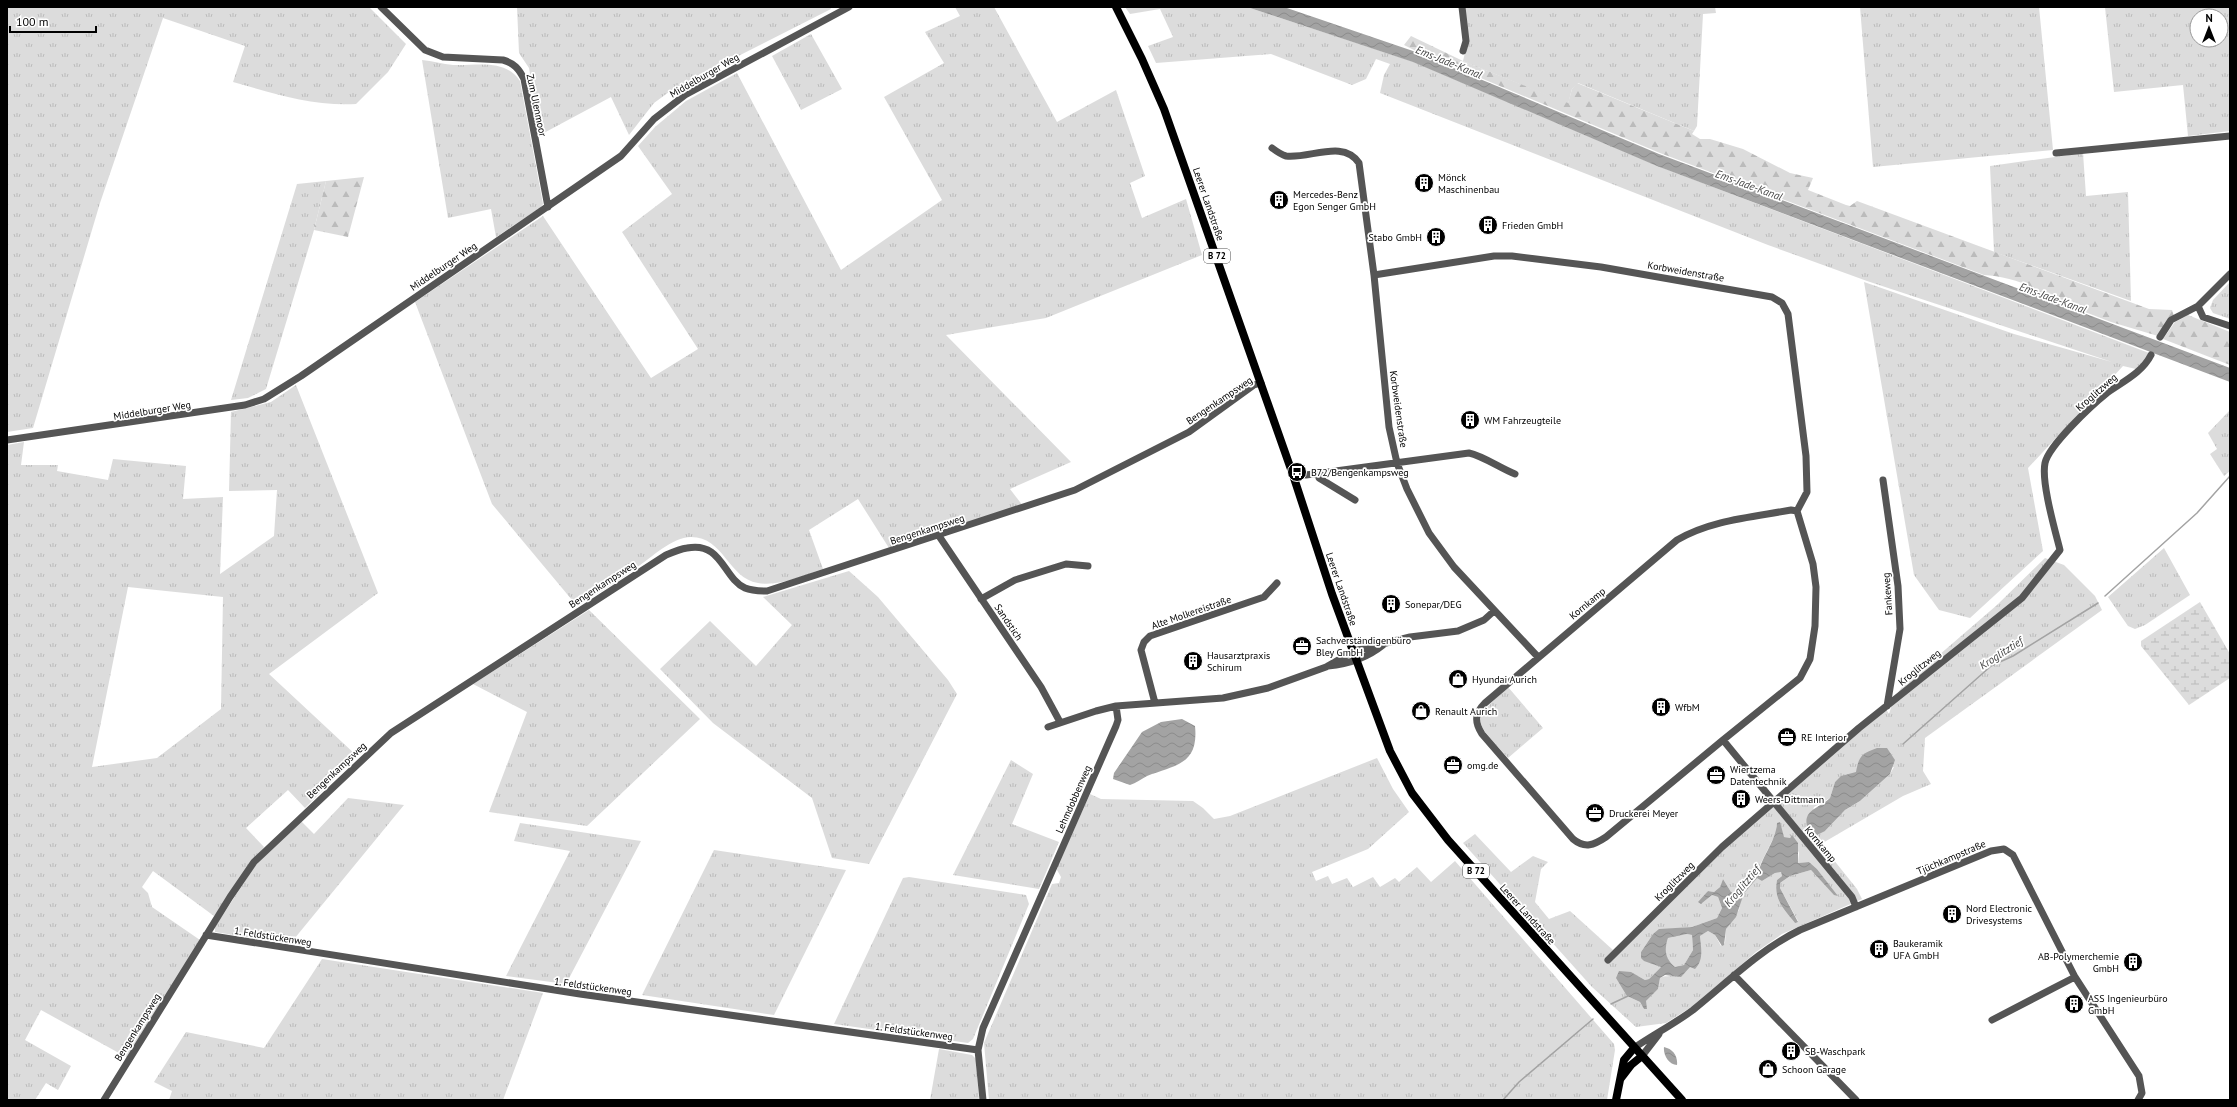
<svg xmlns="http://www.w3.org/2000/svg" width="2237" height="1107" viewBox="0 0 2237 1107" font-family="'PT Sans',sans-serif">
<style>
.grass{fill:url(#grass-tufts);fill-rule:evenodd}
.forest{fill:url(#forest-firs)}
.wetland{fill:url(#wetland-marsh)}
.water{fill:url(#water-waves);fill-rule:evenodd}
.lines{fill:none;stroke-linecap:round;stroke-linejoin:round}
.stream{stroke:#a3a3a3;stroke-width:1.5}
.minor{stroke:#555;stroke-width:7}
.major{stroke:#000;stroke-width:8}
.labels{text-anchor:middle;stroke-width:3.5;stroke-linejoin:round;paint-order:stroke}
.shield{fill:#fff;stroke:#4c4c4c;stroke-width:1}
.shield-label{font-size:9px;font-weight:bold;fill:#000}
.street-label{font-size:10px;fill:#000;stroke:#fff}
.poi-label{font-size:10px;fill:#000;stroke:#fff;text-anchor:start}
.water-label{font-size:11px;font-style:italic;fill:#444;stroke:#fff}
</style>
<defs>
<pattern id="grass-tufts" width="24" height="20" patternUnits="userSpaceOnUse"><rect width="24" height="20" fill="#dcdcdc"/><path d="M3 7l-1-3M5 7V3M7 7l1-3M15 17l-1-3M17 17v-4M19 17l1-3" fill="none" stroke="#bbb"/></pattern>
<pattern id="forest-firs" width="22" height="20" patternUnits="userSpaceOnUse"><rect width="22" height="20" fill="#dcdcdc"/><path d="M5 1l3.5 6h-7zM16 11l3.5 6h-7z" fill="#bbb"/></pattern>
<pattern id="wetland-marsh" width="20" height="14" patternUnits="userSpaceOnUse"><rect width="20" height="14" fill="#dcdcdc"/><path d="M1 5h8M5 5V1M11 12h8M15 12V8" fill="none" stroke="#bbb"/></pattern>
<pattern id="water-waves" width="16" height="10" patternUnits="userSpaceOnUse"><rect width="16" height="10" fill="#a3a3a3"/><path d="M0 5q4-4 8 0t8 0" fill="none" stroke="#8b8b8b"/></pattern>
</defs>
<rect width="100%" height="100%" fill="#fff"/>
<!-- grass -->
<path class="grass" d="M 7,7 L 369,7 L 406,44 L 388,72 L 356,104 C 311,106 276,94 233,82 L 245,46 L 163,18 L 100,203 L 33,428 L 7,432 Z
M 517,7 L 830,7 L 831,9 L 673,89 L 654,103 L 629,135 L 611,97 L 540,135 L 529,68 L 519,53 Z
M 955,7 L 994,7 L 1057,122 L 1116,90 L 1145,176 L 1130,183 L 1142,218 L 1186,199 L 1202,255 L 1046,318 L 946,335 L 1071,462 L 1010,489 L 1023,506 L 889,548 L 858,499 L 809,530 L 823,569 C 804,575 778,587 758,583 C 728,578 724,537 691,537 C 672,537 651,558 636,568 C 617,582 597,594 577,606 L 492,504 L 415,302 L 543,216 L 651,378 L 698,349 L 622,232 L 672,194 L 638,146 L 655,127 L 686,101 L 737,73 L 841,270 L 942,200 L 884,97 L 944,63 L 925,32 L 960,16 Z
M 1125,7 L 1247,7 L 1414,62 L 1658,166 L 2149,353 L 2147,357 L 2136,369 L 2123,366 L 2028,468 L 2043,551 L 1970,618 L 1939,610 L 1914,575 L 1864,282 L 2014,334 L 2112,362 L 1867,281 L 1768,245 L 1380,93 L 1384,75 L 1390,64 L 1376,59 L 1366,79 L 1352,85 L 1271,54 L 1156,63 L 1148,46 L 1173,37 L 1160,9 L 1130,14 Z
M 1465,7 L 1715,7 L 1716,13 L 1703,14 L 1697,126 L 1694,131 L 1578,83 L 1572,89 L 1568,104 L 1463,61 L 1468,40 Z
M 1860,7 L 2039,7 L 2053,150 L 1873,167 Z
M 2105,7 L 2230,7 L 2230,131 L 2188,136 L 2183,85 L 2114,92 ZM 2197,16 L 2221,16 L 2221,40 L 2197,40 Z
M 811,34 L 842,89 L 801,110 L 772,56 Z
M 422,60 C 432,61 443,64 453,65 C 478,66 504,58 520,81 L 543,204 L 540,208 L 496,237 L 491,209 L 448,218 Z
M 2083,153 L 2086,196 L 2128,192 L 2131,301 L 1994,252 L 1990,166 Z
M 326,181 L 314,230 L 266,389 L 248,398 L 231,400 L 297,184 Z
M 2230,282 L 2230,319 L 2213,313 L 2210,308 L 2213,300 Z
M 296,385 L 378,593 L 269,674 L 357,756 L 305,808 L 288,790 L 246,828 L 264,847 L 214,916 L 153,871 L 142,887 L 148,893 L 152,907 L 200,940 L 128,1058 L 41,1010 L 25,1040 L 71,1066 L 58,1090 L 46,1083 L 35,1100 L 7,1100 L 7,445 L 24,442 L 21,465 L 58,465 L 57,471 L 108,480 L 113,459 L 186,466 L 183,499 L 223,497 L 220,574 L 274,536 L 277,490 L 229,491 L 231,412 L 271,402 ZM 128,587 L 223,597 L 221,709 L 157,758 L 92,767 Z
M 2230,410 L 2230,471 L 2224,476 L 2210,454 L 2217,449 L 2208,433 Z
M 2164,548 L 2190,595 L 2145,625 L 2135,629 L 2128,626 L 2108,597 Z
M 2045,558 L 2064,565 L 2095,596 L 2102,610 L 1925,738 L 1923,771 L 1931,784 L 1903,796 L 1821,844 L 1857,889 L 1862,899 L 1782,934 L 1756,952 L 1696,1004 L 1666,1023 L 1636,1027 L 1592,987 L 1463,843 L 1475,834 L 1511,872 L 1533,856 L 1548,862 L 1541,869 L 1535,902 L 1549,919 L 1570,911 L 1613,950 C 1702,867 1788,780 1883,704 L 1889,714 L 1894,698 L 1902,687 L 1997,605 ZM 1894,767 L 1890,774 L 1860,801 L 1845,810 L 1825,831 L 1807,828 L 1814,807 L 1830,798 L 1835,782 L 1845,775 ZM 1777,823 L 1783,837 L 1790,838 L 1791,836 L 1799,853 L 1798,863 L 1809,862 L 1817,869 L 1837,895 L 1834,894 L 1811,870 L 1790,876 L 1780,883 L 1780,888 L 1798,921 L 1795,923 C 1784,909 1773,899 1777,880 L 1782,876 L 1781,872 L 1775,873 L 1762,881 L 1758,869 L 1776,833 ZM 1723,879 L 1731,892 L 1738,894 L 1745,890 L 1741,898 L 1739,910 L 1726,929 L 1725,943 L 1721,946 L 1715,935 L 1708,931 L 1700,936 C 1702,952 1690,971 1675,975 C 1670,977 1665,975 1660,978 L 1658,989 L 1646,1001 L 1644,1009 L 1640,1002 L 1627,996 L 1638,976 L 1645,980 L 1649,979 L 1661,967 L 1654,964 L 1641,952 L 1653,934 L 1659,930 L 1692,927 L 1717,918 L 1722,908 L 1718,897 L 1712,895 L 1701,904 L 1708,891 L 1714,892 L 1720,887 Z
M 849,571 L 878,597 L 948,680 L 957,694 L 869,864 L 832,858 L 812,798 L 713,723 L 660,669 L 710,621 L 756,666 L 792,625 L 763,597 Z
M 589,610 L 700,719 L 587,826 L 489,812 L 527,712 L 473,684 Z
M 1508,687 L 1543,728 L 1508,758 C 1475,720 1468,723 1508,687 Z
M 1377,758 L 1393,789 L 1409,812 L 1368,849 L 1312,872 L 1316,881 L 1328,876 L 1332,884 L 1347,878 L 1353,887 L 1373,877 L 1380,887 L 1395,878 L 1399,882 L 1417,867 L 1431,882 L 1455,861 L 1614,1044 L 1615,1050 L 1607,1100 L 989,1100 L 984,1043 L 1052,884 L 1059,883 L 1061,877 L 1057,870 L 1058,865 L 1090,794 L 1101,799 L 1193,801 L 1203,808 L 1214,819 L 1230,816 Z
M 1011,760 L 1033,774 L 1012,824 L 1059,842 L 1039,889 L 953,875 Z
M 348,798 L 404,805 L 290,944 L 215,932 L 215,927 L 253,869 L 265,855 L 301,821 L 314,834 Z
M 520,823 L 641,841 L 566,984 L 506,976 L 570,851 L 514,841 Z
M 714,850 L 846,870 L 774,1015 L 642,995 Z
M 909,877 L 1026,895 L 1029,904 L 973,1039 L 968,1043 L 834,1024 L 903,878 Z
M 1687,934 L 1692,935 L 1693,950 L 1684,965 L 1675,967 C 1664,959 1664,950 1668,938 Z
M 322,959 L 543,993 L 503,1100 L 169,1100 L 172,1091 L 154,1082 L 186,1032 L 264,1048 Z
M 939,1049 L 972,1055 L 976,1059 L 979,1100 L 930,1100 Z"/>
<!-- forest -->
<path class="forest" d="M 1411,36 L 1463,61 L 1568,103 L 1572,89 L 1577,83 L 1694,131 L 1692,134 L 1700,139 L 1710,139 L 1743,149 L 1790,173 L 1813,178 L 1808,190 L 1846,205 L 1850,206 L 1857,201 L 2149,309 L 2172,310 L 2174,316 L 2158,336 L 2111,322 L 2046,297 C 2031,283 2004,276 1984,275 L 1660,153 L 1414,50 L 1404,45 Z
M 364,177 L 348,237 L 314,230 L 326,181 Z
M 2188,315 L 2230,332 L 2230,365 L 2163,339 L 2175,322 Z"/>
<!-- wetland -->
<path class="wetland" d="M 2200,602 L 2230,654 L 2230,678 L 2189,705 L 2141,646 L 2141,641 Z"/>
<!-- water -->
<path class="water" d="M 1247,7 L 1284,7 L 1413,51 L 1659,154 L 2230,368 L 2230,382 L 1657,166 L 1413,62 Z
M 1182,719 L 1195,726 C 1199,765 1175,765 1147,776 C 1141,779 1136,783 1130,785 L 1113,779 L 1114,773 L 1142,732 L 1161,722 Z
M 1877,748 L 1887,748 L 1895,760 L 1890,774 L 1860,801 L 1845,810 L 1825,831 L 1817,835 L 1810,834 C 1798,810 1819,809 1830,798 L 1835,782 L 1841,776 L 1856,772 C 1859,756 1861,754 1877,748 Z
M 1780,822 L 1784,837 L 1790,838 L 1792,835 L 1798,843 L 1798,863 L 1809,862 L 1817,869 L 1838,896 L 1834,895 L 1811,870 L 1790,876 L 1780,883 L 1780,888 L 1798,922 L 1795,923 C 1784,909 1773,899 1777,880 L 1782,876 L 1781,872 L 1775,873 L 1762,881 L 1757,878 C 1760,858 1776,842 1777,823 Z
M 1723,879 L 1731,892 L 1738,894 L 1745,890 L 1736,917 L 1726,929 L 1724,945 L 1722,946 L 1715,935 L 1708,931 L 1700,936 C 1701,948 1704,960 1695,969 L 1690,967 L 1681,977 L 1665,975 L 1660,978 L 1658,989 L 1646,1001 L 1647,1009 L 1644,1009 L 1640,1002 L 1627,996 L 1616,978 L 1619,971 L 1631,972 L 1645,980 L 1649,979 L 1661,967 L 1644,961 L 1641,958 L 1641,952 L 1653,934 L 1659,929 L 1692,927 L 1717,918 L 1722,908 L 1718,897 L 1712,895 L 1701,904 L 1698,902 L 1708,891 L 1714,892 L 1720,887 ZM 1687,934 L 1692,935 L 1693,950 L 1684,965 L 1675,967 C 1665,959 1664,950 1668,938 Z
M 1664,1047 C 1673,1049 1678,1056 1677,1065 C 1669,1065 1663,1055 1664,1047 Z"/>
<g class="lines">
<!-- stream -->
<path class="stream" d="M 2105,596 L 2197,513 L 2230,476
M 1903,744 L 1991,666 L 2013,656 L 2098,603
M 1745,891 L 1757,877
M 1611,1004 L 1628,996
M 1503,1100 L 1519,1082 L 1593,1019"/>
<!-- minor -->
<path class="minor" d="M 381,7 L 425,50 L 443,57 L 503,60 C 514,63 519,69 524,79 L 548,207
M 1462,7 L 1466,41 L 1463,51
M 1272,148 C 1276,151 1282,155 1286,156 C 1310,159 1343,139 1359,163 L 1374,275 L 1389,427 L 1397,463 L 1407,489 L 1429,533 L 1454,567 L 1538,657
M 2056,153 L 2230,136
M 1374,275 L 1494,256 L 1512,256 L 1601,267 L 1772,297 L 1782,303 L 1788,314 L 1806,456 L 1807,492 L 1797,511
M 2198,306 L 2203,317 L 2230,326
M 2160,337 L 2171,320 L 2198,306 L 2230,274
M 7,440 L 245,405 L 264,399 L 301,376 L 621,156 L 654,119 L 685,95 L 849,7
M 1318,473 L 1319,478 L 1355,500
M 1306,475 L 1469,453 C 1483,456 1500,468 1515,474
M 1883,480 L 1898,586 L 1900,629 L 1887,706
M 939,536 L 1041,687 L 1060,722
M 981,599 L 1015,580 L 1066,564 L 1088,566
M 1328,666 C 1349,664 1367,658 1383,645
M 1155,703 L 1141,650 L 1144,642 L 1150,636 L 1264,597 L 1277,583
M 1048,727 L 1096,711 L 1116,706 L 1223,698 L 1268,688 L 1326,667 L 1354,651 L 1410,637 L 1458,631 L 1484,620 L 1494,611
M 1723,740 L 1800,678 L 1810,659 L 1815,626 L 1816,587 L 1813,564 L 1797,511 L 1791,510 C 1753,517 1711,520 1677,540 L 1485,703 C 1475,713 1474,722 1482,734 L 1573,839 C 1585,849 1594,845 1606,837 L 1723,740 L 1852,897 L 1856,907
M 206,935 L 580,994 L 978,1050
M 1608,960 L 1722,847 L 1859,728 L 2022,598 L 2060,550 C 2055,530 2041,482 2045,463 C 2049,445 2092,405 2107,393 C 2122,382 2142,373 2151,355
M 1734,975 L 1856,1100
M 1992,1020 L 2075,977
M 1634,1048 C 1653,1035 1674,1024 1693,1010 C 1728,982 1759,950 1800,930 L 1991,851 L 2004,849 L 2013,855 L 2075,977 L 2139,1076 L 2142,1093 L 2138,1100
M 1642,1056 L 1659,1034
M 104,1100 L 230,897 L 254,862 L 391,733 L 666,555 C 673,552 680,549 687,548 C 722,541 723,578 745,588 C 752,591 759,591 767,591 L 1075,490 L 1189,432 L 1254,385 L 1261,383
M 983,1100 L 978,1050 L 983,1028 L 1116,726 L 1118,720 L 1116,706"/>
<!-- major -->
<path class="major" d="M 1116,7 L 1142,59 L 1164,109 L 1293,475 L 1332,594 L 1390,751 L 1412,793 L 1448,840 L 1682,1100
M 1621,1078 L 1631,1065 L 1642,1056
M 1616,1100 L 1624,1060 L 1634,1048"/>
</g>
<!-- icons -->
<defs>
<symbol id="building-disc" viewBox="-11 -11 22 22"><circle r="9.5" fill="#000" stroke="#fff"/><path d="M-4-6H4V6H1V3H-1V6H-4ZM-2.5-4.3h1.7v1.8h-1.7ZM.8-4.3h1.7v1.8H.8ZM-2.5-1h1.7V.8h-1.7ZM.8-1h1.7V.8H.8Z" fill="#fff"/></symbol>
<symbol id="bus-disc" viewBox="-11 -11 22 22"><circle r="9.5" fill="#000" stroke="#fff"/><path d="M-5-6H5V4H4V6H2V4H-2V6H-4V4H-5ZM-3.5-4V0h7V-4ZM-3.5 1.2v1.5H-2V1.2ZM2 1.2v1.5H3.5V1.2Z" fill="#fff"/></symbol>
<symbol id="office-disc" viewBox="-11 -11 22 22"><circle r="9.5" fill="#000" stroke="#fff"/><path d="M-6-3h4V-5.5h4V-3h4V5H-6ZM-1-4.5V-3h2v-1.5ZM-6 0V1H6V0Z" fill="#fff"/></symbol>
<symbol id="shop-disc" viewBox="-11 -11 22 22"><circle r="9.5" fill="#000" stroke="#fff"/><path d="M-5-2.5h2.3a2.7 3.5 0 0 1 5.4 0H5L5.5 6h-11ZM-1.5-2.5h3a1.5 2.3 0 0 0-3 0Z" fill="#fff"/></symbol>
</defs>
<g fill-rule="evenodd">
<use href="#building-disc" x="1413" y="172" width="22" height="22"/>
<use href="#building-disc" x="1268" y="189" width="22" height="22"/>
<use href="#building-disc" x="1477" y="214" width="22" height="22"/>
<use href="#building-disc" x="1425" y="226" width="22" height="22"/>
<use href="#building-disc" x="1459" y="409" width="22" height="22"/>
<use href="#bus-disc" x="1286" y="461" width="22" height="22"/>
<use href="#building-disc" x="1380" y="593" width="22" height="22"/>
<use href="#office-disc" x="1291" y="635" width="22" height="22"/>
<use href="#building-disc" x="1182" y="650" width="22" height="22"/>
<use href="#shop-disc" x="1447" y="668" width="22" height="22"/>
<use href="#building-disc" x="1650" y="696" width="22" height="22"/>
<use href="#shop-disc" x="1410" y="700" width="22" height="22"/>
<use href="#office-disc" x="1776" y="726" width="22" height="22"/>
<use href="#office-disc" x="1442" y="754" width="22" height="22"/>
<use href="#office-disc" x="1705" y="764" width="22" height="22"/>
<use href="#building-disc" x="1730" y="788" width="22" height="22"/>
<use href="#office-disc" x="1584" y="802" width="22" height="22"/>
<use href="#building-disc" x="1941" y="903" width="22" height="22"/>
<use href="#building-disc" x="1868" y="938" width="22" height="22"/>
<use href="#building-disc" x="2122" y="951" width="22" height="22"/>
<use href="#building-disc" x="2063" y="993" width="22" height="22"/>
<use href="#building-disc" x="1780" y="1040" width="22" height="22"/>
<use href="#shop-disc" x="1757" y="1058" width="22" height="22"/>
</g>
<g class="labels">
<!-- shield labels -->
<g class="shield">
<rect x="1204" y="249" width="26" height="14" rx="3"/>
<rect x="1463" y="864" width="26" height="14" rx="3"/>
</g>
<g class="shield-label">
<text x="1217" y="259">B 72</text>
<text x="1476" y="874">B 72</text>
</g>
<!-- street labels -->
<g class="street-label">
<text transform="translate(704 75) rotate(-30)" y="4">Middelburger Weg</text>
<text transform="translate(537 105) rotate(78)" y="4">Zum Ulenmoor</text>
<text transform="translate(1209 204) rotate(71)" y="4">Leerer Landstraße</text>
<text transform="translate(443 266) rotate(-34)" y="4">Middelburger Weg</text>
<text transform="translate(1686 271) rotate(10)" y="4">Korbweidenstraße</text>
<text transform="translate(2096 392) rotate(-41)" y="4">Kroglitzweg</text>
<text transform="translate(1219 400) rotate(-34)" y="4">Bengenkampsweg</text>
<text transform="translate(1399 409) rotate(82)" y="4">Korbweidenstraße</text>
<text transform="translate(152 410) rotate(-9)" y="4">Middelburger Weg</text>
<text transform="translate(927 529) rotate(-18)" y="4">Bengenkampsweg</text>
<text transform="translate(602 584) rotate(-33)" y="4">Bengenkampsweg</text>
<text transform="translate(1342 589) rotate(71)" y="4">Leerer Landstraße</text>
<text transform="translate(1887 594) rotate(-94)" y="4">Fankeweg</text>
<text transform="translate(1587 603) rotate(-40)" y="4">Kornkamp</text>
<text transform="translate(1191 612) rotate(-19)" y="4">Alte Molkereistraße</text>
<text transform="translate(1009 622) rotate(56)" y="4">Sandstich</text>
<text transform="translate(1919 667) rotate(-39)" y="4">Kroglitzweg</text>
<text transform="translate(336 770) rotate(-43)" y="4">Bengenkampsweg</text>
<text transform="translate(1073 799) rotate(-66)" y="4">Lehmdobbenweg</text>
<text transform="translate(1821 844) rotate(50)" y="4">Kornkamp</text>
<text transform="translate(1951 857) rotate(-23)" y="4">Tjüchkampstraße</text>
<text transform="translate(1674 881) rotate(-45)" y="4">Kroglitzweg</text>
<text transform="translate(1528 914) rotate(48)" y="4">Leerer Landstraße</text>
<text transform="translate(273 936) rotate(9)" y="4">1. Feldstückenweg</text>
<text transform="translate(593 986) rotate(8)" y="4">1. Feldstückenweg</text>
<text transform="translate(137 1027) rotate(-58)" y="4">Bengenkampsweg</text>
<text transform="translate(914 1031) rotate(8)" y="4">1. Feldstückenweg</text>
</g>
<!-- poi labels -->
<g class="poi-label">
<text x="1438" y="181">Mönck<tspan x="1438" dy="12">Maschinenbau</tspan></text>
<text x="1293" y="198">Mercedes-Benz<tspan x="1293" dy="12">Egon Senger GmbH</tspan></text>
<text x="1502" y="229">Frieden GmbH</text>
<text x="1422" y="241" text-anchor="end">Stabo GmbH</text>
<text x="1484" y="424">WM Fahrzeugteile</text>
<text x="1311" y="476">B72/Bengenkampsweg</text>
<text x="1405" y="608">Sonepar/DEG</text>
<text x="1316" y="644">Sachverständigenbüro<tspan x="1316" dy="12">Bley GmbH</tspan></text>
<text x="1207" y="659">Hausarztpraxis<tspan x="1207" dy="12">Schirum</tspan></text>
<text x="1472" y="683">Hyundai Aurich</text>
<text x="1675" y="711">WfbM</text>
<text x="1435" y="715">Renault Aurich</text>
<text x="1801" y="741">RE Interior</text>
<text x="1467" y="769">omg.de</text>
<text x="1730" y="773">Wiertzema<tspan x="1730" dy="12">Datentechnik</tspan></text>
<text x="1755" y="803">Weers-Dittmann</text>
<text x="1609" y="817">Druckerei Meyer</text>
<text x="1966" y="912">Nord Electronic<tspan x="1966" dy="12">Drivesystems</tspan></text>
<text x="1893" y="947">Baukeramik<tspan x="1893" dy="12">UFA GmbH</tspan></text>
<text x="2119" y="960" text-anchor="end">AB-Polymerchemie<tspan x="2119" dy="12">GmbH</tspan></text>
<text x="2088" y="1002">ASS Ingenieurbüro<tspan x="2088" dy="12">GmbH</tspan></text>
<text x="1805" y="1055">SB-Waschpark</text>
<text x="1782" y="1073">Schoon Garage</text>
</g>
<!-- water labels -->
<g class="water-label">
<text transform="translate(1449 62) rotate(22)" y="4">Ems-Jade-Kanal</text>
<text transform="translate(1749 185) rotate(20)" y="4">Ems-Jade-Kanal</text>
<text transform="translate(2053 298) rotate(20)" y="4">Ems-Jade-Kanal</text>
<text transform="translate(2001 653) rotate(-33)" y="4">Kroglitztief</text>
<text transform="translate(1742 886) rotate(-50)" y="4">Kroglitztief</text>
</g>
</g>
<!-- border -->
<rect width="2237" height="1107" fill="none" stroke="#000000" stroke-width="16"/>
<!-- north arrow -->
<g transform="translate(2209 28)"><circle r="19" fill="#ffffff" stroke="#999999"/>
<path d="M0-3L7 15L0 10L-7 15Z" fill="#000000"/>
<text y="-6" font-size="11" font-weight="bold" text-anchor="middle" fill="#000000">N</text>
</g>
<!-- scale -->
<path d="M10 26v6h86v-6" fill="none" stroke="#000000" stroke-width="2"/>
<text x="16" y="26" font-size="12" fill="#000000" stroke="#ffffff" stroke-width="3" paint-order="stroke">100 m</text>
</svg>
